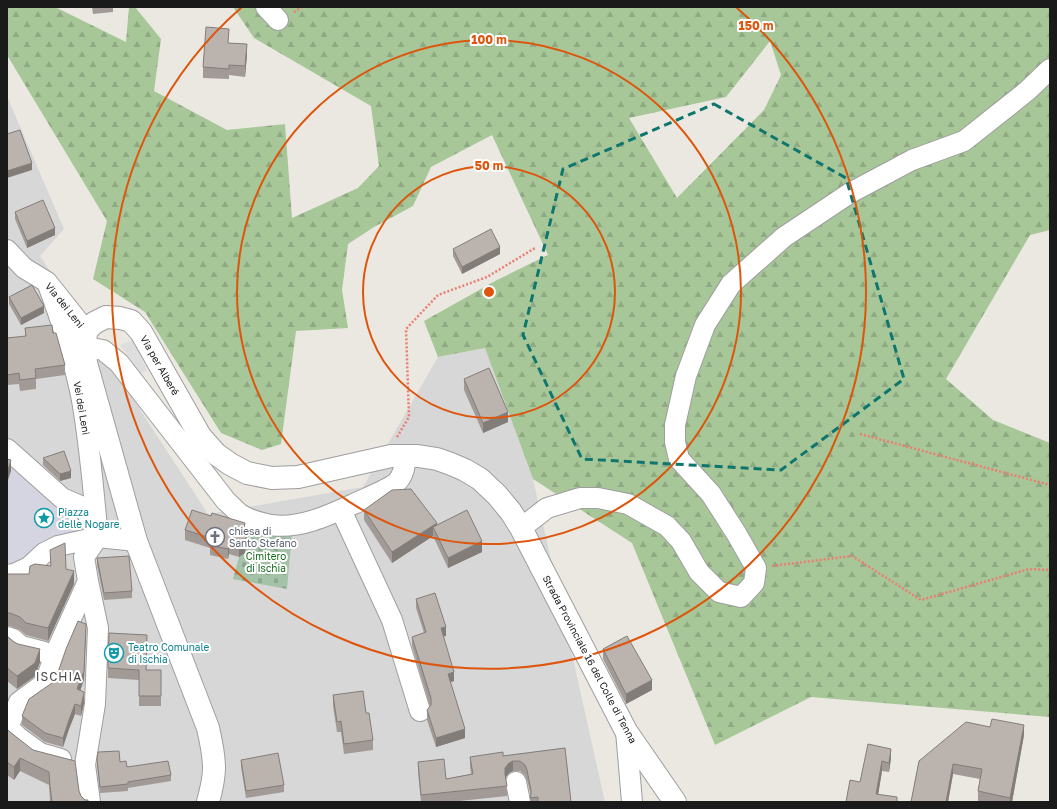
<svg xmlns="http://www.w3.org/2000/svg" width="1057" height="809" viewBox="0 0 1057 809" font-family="'Golos Text',sans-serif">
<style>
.residential{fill:#d8d7d7}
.forest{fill:url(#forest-firs);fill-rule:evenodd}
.cemetery{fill:url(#cemetery-stones)}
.parking{fill:#dedede}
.plaza{fill:#d5d5e1}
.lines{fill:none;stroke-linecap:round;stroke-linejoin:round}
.minor-casing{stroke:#9e9e9e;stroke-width:22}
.tertiary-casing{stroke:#9e9e9e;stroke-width:24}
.path{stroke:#ec7d71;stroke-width:2.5;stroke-dasharray:2 2;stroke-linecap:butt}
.minor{stroke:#fff;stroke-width:20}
.tertiary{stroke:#fff;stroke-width:22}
.wall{fill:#a19a96}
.shaded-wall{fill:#837d7a}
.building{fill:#bbb3ae;stroke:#837d7a}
.marked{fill:none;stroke:#0f766e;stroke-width:3;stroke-dasharray:8 5;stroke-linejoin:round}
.ring{fill:none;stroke:#de560d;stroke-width:2}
.labels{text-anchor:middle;stroke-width:4;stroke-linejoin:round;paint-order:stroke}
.street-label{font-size:10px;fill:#1a1a1a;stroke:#fff}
.culture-label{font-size:10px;fill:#0d838f;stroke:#fff;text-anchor:start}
.worship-label{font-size:10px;fill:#5b616d;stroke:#fff;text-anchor:start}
.park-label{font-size:10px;fill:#156c1c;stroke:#fff}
.quarter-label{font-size:12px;letter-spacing:1px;fill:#4d4d4d;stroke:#fff}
.centre{fill:#de560d;stroke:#fff;stroke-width:2}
.ring-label{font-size:12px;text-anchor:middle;font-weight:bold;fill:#de560d;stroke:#fff;stroke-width:4;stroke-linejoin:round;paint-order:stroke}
</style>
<defs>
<pattern id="forest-firs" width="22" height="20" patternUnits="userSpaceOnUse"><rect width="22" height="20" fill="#a7c799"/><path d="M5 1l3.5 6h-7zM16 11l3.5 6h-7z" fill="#8faa83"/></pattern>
<pattern id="cemetery-stones" width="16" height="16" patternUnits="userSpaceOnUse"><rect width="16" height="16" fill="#a4c2a8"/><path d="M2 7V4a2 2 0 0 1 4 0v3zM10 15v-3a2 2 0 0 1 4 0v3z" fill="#8da690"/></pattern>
</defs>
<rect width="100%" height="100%" fill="#ebe8e1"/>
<!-- residential -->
<path class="residential" d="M 7,96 L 64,229 L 40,256 L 208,514 L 363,487 L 438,357 L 485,348 L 533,479 L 605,802 L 7,802 Z"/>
<!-- forest -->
<path class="forest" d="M 7,7 L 55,7 L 126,42 L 129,7 L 135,7 L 161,39 L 154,91 L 227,130 L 285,124 L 292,218 L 358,188 L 379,166 L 371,106 L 254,38 L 233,7 L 1050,7 L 1050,230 L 1030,235 L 946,379 L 993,420 L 1050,443 L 1050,717 L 811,697 L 715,745 L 632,543 L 533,479 L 485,348 L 438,357 L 424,321 L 497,280 L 548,255 L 492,135 L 431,167 L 413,206 L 374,227 L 348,244 L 342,290 L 348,328 L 296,331 L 281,444 L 262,450 L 221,433 L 145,312 L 93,279 L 107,221 L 7,55 ZM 770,41 L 781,75 L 764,110 L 677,198 L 629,118 L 726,97 Z"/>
<!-- cemetery -->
<path class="cemetery" d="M 247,525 L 292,533 L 287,589 L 233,579 L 239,557 L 245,553 L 246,547 L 243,542 Z"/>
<!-- parking -->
<path class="parking" d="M 133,340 L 147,370 L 141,374 L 120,345 Z"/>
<!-- plaza -->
<path class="plaza" d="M 7,449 L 64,499 L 98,537 L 7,578 Z"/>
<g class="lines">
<defs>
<path id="minor" d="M 266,7 L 278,20
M 7,250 L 24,268 L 47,282 L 86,331
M 47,282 C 61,319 73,357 81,395 C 90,442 93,490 98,537
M 85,347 L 103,350 L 119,363 L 226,501 C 231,505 235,510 240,514 C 249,520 261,523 271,525 C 304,530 339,510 367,498 C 375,494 392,487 397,482 C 404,475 405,465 406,456
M 7,449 L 62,498 L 85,508 L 94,528
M 341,510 L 392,620 L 420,711
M 521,528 L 547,508 L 580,498 L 598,498 L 628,504 L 667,526 L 681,541 L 699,572 L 719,592 L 741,597 L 754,583 L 756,568 L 736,533 L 711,494 L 679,459 L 675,442 L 675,425 L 686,376 L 705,325 L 731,284 L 784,237 L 850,193 L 912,160 L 964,141 L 1027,91 L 1050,69
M 7,575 L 14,574 L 29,567 L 44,553 L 58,546 L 98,537
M 7,637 L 13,639 L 21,646 L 44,652
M 7,726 L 18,737 L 40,753 L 61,759
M 8,727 L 19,702 L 45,683 L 55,654 L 88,581
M 626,731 L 632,802
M 516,782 L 520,802
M 90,802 L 85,765 L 95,704 L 98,628 L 88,581 L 84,557 L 98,537 L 136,541"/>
<path id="tertiary" d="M 208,802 C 211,791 214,779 214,768 C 214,755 211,741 208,728 L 136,541 L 86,363 L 85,347 L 86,331 L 94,323 L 106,317 L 120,318 L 131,321 L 141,332 L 200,436 L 216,454 L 230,464 L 247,473 L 272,478 L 298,477 L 391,456 L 418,456 L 437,459 L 451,464 L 465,470 L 480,479 L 497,495 L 511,512 L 521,528 L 626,731 L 675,802"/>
</defs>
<!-- minor casing -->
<use href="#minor" class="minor-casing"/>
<!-- tertiary casing -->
<use href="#tertiary" class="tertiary-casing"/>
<!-- path -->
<path class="path" d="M 294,12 L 302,7
M 860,434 L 1050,485
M 397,437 L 409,417 L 406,329 L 438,295 L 487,277 L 535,248
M 772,566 L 852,556 L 921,600 L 1029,569 L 1050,570"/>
<!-- minor -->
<use href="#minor" class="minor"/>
<!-- tertiary -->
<use href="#tertiary" class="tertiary"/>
</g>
<!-- wall -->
<path class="wall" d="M 92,7 L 113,7 L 113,12 L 93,14 Z
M 229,43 L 247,55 L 245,77 L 229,75 L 229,79 L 203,78 L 203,67 Z
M 15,212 L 55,235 L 27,248 L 15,219 Z
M 453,249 L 500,254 L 462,274 L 453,256 Z
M 9,297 L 44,313 L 21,325 L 9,304 Z
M 25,328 L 53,333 L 65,365 L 65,375 L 36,379 L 36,389 L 20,391 L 19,384 L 7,385 L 7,338 L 25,336 Z
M 464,379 L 508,422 L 483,433 L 464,390 Z
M 43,458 L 71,478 L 60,481 L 43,465 Z
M 364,510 L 437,525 L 482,552 L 448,568 L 433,536 L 392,563 L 364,520 Z
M 185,530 L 245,534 L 246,547 L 245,553 L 239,557 L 229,554 L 228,559 L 210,555 L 210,548 L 185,540 Z
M 97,558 L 132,591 L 132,598 L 104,600 L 97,565 Z
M 66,569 L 74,584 L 48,641 L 26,635 L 20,630 L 10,626 L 7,626 L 7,574 L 29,574 Z
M 416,599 L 446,636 L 443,636 L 454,681 L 450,682 L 465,738 L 436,747 L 427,720 L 427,710 L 430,706 L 412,646 L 412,637 L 424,633 L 416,608 Z
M 86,634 L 84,680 L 80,691 L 84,692 L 84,703 L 81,716 L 75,714 L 69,729 L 63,747 L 45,742 L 22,725 L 22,716 L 52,683 Z
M 7,636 L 40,662 L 35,676 L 17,689 L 7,681 Z
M 147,644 L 146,670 L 161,670 L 161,706 L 139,706 L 139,680 L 108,678 L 108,668 Z
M 603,649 L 652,690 L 626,704 L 603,659 Z
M 333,695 L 366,713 L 373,740 L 373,750 L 344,754 L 341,732 L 337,732 L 333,706 Z
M 7,729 L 79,791 L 81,796 L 88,802 L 50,802 L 49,785 L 20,771 L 14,780 L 7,775 Z
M 1024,735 L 1012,802 L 978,802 L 978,791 L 980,779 L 953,774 L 948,802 L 911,802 L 919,761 Z
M 565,748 L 571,802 L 530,802 L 530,798 L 531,796 L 527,780 L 525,775 L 520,771 L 513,771 L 509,773 L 505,778 L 507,786 L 507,796 L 450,802 L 421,802 L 418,772 L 418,762 L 446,779 L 471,774 L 470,767 L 470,757 L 503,756 Z
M 891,749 L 891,758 L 889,772 L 882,771 L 878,794 L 897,802 L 846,802 L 860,782 Z
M 97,759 L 120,762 L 127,767 L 171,775 L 171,781 L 128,788 L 128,791 L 100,793 L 97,765 Z
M 241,760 L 284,785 L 284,792 L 246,798 L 241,767 Z"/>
<!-- shaded-wall -->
<path class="shaded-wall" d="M 247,44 L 247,55 L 245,77 L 245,66 Z
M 32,163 L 32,170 L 7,178 L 7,171 Z
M 55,228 L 55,235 L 27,248 L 27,241 Z
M 500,247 L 500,254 L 462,274 L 462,267 Z
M 44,306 L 44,313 L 21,325 L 21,318 Z
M 508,412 L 508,422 L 483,433 L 483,423 Z
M 11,460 L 11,471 L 7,483 L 7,473 Z
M 71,471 L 71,478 L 60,481 L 60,474 Z
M 245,523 L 245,533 L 243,542 L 243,532 Z
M 437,523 L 437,534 L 433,527 L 433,536 L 392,563 L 392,552 Z
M 246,537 L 245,553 L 239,557 L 239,546 Z
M 482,541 L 482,552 L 448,568 L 448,558 Z
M 229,544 L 229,554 L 228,559 L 228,549 Z
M 74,571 L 74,584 L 48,641 L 48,628 Z
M 86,624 L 84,680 L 77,699 L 77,689 Z
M 446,627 L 446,636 L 441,637 L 441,628 Z
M 40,649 L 40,662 L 35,676 L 17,689 L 17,676 Z
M 454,672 L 454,681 L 448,683 L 448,674 Z
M 652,680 L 652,690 L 626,704 L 626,694 Z
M 84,693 L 84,703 L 81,716 L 81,706 Z
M 75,704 L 75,714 L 69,729 L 63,747 L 63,738 L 69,720 Z
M 1024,725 L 1024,735 L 1012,802 L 1010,802 L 1010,798 Z
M 465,729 L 465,738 L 436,747 L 436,738 Z
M 891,749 L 891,758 L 889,772 L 889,763 Z
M 20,758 L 20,771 L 14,780 L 14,767 Z
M 513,761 L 513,771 L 509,773 L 505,778 L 505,768 L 509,763 Z
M 882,761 L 882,771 L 877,802 L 876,794 Z
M 953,764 L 953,774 L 948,802 L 946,802 Z"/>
<!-- building -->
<path class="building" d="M 206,27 L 229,29 L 228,43 L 247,44 L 245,66 L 229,65 L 229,69 L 203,67 Z
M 20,130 L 32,163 L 7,171 L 7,134 Z
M 43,200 L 55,228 L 27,241 L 15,212 Z
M 491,229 L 500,247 L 462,267 L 453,249 Z
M 32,285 L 44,306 L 21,318 L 9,297 Z
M 52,325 L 53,333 L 56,333 L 65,365 L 35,369 L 36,378 L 20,380 L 19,373 L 7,375 L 7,338 L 26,336 L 25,328 Z
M 489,368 L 508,412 L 483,423 L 464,379 Z
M 64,451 L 71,471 L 60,474 L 43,458 Z
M 7,459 L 11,460 L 7,473 Z
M 411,489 L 437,523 L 392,552 L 364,510 L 392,490 Z
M 192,510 L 211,516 L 212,513 L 245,523 L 243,532 L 246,537 L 245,543 L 239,546 L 229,544 L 228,549 L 210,545 L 211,538 L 185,530 Z
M 467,510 L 482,541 L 448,558 L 433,527 Z
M 65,543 L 66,569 L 74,571 L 48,628 L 26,623 L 20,617 L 10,613 L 7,613 L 7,574 L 29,574 L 30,566 L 35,564 L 51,566 L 50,550 Z
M 129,556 L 132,591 L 104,593 L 97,558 Z
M 435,593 L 446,627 L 441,628 L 454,672 L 448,674 L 465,729 L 436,738 L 427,710 L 431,705 L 431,698 L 412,637 L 426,632 L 416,599 Z
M 78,621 L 86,624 L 84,671 L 77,689 L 84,692 L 84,693 L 81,706 L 75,704 L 69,720 L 63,738 L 45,733 L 22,716 L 29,699 L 52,683 L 56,678 L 66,649 Z
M 109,633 L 147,635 L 146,670 L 161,670 L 161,696 L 139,696 L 139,670 L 108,668 Z
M 7,636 L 14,642 L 18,644 L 40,649 L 35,663 L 17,676 L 7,668 Z
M 627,636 L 652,680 L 626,694 L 603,649 Z
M 363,691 L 366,713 L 369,713 L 373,740 L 344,744 L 341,721 L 337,722 L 333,695 Z
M 992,719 L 1024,725 L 1010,798 L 978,791 L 982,769 L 953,764 L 946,802 L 911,802 L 919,761 L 966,722 L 990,727 Z
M 7,729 L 10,732 L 33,750 L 75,761 L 79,791 L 81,796 L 85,800 L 88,800 L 88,802 L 52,802 L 50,786 L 49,772 L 20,758 L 14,767 L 7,762 Z
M 868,744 L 891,749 L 889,763 L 882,761 L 876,794 L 897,797 L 897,802 L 846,802 L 850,780 L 860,782 Z
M 565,748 L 571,802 L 538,802 L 538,797 L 530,798 L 531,795 L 531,790 L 527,770 L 525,765 L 520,761 L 513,761 L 509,763 L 505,768 L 505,774 L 507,786 L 421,795 L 418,762 L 444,759 L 446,779 L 473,774 L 470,757 L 503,752 L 503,756 Z
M 119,751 L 120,762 L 126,761 L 127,767 L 168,761 L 171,775 L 128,782 L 128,784 L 100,787 L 97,759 L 98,752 Z
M 278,753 L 284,785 L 246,791 L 241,760 Z"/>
<!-- marked area -->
<path class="marked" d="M 714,104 L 846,178 L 904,379 L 781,470 L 582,459 L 523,335 L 563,169 Z"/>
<!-- distance rings -->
<g class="ring">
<circle cx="489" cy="292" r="126"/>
<circle cx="489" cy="292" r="252"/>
<path d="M736 7A377 377 0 1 1 242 7"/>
</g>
<!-- icons -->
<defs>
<symbol id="sight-ring" viewBox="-11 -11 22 22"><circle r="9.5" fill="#fff" stroke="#0f9aa8" stroke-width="1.5"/><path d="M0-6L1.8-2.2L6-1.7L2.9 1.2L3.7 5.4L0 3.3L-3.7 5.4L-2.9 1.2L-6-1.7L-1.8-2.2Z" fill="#0f9aa8"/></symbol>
<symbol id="church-ring" viewBox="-11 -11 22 22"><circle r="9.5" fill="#fff" stroke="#6b7280" stroke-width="1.5"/><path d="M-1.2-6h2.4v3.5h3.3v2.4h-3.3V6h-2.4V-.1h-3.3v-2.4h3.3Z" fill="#6b7280"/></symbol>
<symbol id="theatre-ring" viewBox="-11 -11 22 22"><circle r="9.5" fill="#fff" stroke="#0f9aa8" stroke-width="1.5"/><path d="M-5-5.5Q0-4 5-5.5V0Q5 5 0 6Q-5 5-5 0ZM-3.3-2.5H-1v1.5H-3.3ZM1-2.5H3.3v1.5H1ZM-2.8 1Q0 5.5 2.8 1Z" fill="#0f9aa8"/></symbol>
</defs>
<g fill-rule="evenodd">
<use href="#sight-ring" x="33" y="507" width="22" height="22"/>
<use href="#church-ring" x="204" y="526" width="22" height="22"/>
<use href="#theatre-ring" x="103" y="642" width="22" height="22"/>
</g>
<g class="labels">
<!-- street labels -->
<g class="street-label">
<text transform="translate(65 305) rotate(51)" y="4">Via dei Leni</text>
<text transform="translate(160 365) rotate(60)" y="4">Via per Alberé</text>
<text transform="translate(82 408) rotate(80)" y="4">Vei dei Leni</text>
<text transform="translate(590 659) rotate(62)" y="4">Strada Provinciale 16 del Colle di Tenna</text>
</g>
<!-- culture labels -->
<g class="culture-label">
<text x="58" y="516">Piazza<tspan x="58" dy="12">delle Nogare</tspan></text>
<text x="128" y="651">Teatro Comunale<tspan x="128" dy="12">di Ischia</tspan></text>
</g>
<!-- worship labels -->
<g class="worship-label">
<text x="229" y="535">chiesa di<tspan x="229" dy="12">Santo Stefano</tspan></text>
</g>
<!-- park labels -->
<g class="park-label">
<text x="266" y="560">Cimitero<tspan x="266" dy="12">di Ischia</tspan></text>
</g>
<!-- quarter labels -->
<g class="quarter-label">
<text x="59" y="681">ISCHIA</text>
</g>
</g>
<circle cx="489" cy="292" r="6" class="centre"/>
<g class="ring-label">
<text x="756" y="30">150 m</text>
<text x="489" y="44">100 m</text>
<text x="489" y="170">50 m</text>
</g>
<!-- border -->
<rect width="1057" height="809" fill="none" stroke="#1a1a1a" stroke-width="16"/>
</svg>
